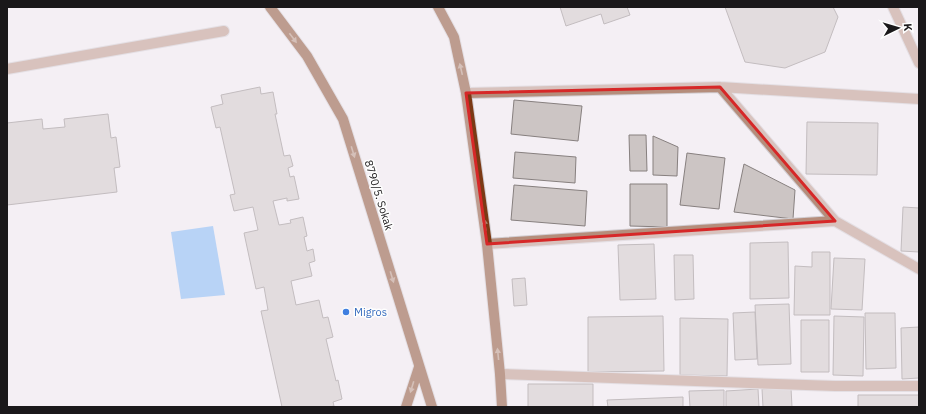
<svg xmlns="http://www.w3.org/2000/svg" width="926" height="414" viewBox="0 0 926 414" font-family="'IBM Plex Sans',sans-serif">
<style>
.water{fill:#70b1f8}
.building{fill:#ccc5c4;stroke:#87807f}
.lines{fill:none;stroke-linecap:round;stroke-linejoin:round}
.service-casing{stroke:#d1cdd1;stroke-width:12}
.minor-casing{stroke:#d1cdd1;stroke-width:12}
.primary-casing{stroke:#d1cdd1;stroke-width:12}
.service{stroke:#b58d7b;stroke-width:10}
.minor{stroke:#b58d7b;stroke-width:10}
.primary{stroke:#7b3914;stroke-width:10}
.oneway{fill:#af8872}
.marked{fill:none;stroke:#d62828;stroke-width:3;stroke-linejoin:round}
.shop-dot{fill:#3f7fe0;stroke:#fefefe;stroke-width:1.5}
.labels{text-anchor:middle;stroke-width:3;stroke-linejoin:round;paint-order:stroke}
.street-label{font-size:11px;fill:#1a181a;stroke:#fefefe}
.shop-label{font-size:11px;fill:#366cbe;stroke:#fefefe;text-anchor:start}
</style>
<rect width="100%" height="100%" fill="#f4eff4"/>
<!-- water -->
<path class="water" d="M 213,226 L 225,295 L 181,299 L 171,232 Z"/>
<!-- building -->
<path class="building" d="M 560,7 L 627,7 L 630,15 L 604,24 L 601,14 L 566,26 Z
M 725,7 L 833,7 L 838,17 L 825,52 L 785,68 L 745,62 Z
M 260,87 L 261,94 L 273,92 L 277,114 L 275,114 L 284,156 L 290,155 L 293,166 L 288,168 L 290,177 L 294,176 L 299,199 L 287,201 L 287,198 L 273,201 L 279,225 L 291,223 L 290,220 L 303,217 L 307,236 L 304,237 L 307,251 L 313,249 L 315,261 L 309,263 L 312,276 L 291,281 L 296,305 L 319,300 L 323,318 L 328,317 L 333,337 L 326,339 L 336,381 L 338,380 L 342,399 L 333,402 L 334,406 L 329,407 L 282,407 L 261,311 L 268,310 L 264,287 L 256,289 L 244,233 L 258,230 L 253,207 L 234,211 L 230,195 L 235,194 L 220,127 L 216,128 L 211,107 L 223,104 L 221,95 Z
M 514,100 L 582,106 L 578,141 L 511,134 Z
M 108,114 L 111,138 L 116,137 L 120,167 L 114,168 L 117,192 L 7,205 L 7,123 L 42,119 L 43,129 L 65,127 L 64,119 Z
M 807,122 L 878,123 L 877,175 L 806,174 Z
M 629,135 L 646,135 L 647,171 L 630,171 Z
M 653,136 L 678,147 L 677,176 L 653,175 Z
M 515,152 L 576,157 L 575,183 L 513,178 Z
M 687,153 L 725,158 L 719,209 L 680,205 Z
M 744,164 L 795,190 L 793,219 L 734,212 Z
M 630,184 L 667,184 L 667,227 L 630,226 Z
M 514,185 L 587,191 L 585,226 L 511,220 Z
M 903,207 L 919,208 L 919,252 L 901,251 Z
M 788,242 L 789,298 L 750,299 L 750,243 Z
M 654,244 L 656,299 L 620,300 L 618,245 Z
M 812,252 L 830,252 L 830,315 L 794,315 L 795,266 L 812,267 Z
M 674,255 L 693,255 L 694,299 L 675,300 Z
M 834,258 L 865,259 L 862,310 L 831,309 Z
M 525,278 L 527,305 L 514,306 L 512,279 Z
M 789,304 L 791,364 L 758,365 L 755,305 Z
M 755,312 L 757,359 L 735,360 L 733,313 Z
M 865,313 L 895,313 L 896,368 L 866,369 Z
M 663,316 L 664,371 L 588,372 L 588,317 Z
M 834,316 L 864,317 L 863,376 L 833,375 Z
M 680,318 L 728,319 L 727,376 L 680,375 Z
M 801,320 L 829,320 L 829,372 L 801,372 Z
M 919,327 L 919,378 L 902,379 L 901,328 Z
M 528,384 L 593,384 L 593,407 L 528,407 Z
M 791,388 L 792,407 L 763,407 L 762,389 Z
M 758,389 L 759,407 L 726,407 L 726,391 Z
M 724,390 L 724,407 L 690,407 L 689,391 Z
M 858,395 L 919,395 L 919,407 L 858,407 Z
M 683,397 L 683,407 L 608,407 L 607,400 Z"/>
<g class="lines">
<defs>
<path id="service" d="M 7,69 L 224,31"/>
<path id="minor" d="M 893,7 L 919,63
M 720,87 L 835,221 L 919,269
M 466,93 L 720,87 L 919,99
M 487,244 L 835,221
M 500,374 L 835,386 L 919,386"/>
<path id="primary" d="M 270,7 L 307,56 L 343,119 L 432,407
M 438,7 L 454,37 L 466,93 L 487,244 L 500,374 L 502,407
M 406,407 L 419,367"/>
</defs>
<!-- service casing -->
<use href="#service" class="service-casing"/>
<!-- minor casing -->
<use href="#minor" class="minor-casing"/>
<!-- primary casing -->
<use href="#primary" class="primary-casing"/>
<!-- service -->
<use href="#service" class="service"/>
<!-- minor -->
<use href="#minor" class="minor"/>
<!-- primary -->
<use href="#primary" class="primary"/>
</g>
<!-- one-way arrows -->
<defs><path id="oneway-solid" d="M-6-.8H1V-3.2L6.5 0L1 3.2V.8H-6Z"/></defs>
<g class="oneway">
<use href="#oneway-solid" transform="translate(293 38) rotate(53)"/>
<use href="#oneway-solid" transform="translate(461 69) rotate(-103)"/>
<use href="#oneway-solid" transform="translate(353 152) rotate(73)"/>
<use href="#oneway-solid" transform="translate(485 225) rotate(-98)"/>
<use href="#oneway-solid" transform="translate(392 277) rotate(73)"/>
<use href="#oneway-solid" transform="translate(498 354) rotate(-96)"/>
<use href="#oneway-solid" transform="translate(412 387) rotate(107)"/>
</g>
<!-- marked area -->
<path d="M0 0H926V414H0ZM 720,87 L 835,221 L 487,244 L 466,93 Z" fill="#f4eff4" fill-opacity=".55" fill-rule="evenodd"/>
<path class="marked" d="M 720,87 L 835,221 L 487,244 L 466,93 Z"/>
<!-- markers -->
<circle class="shop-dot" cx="346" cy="312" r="4"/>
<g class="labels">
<!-- street labels -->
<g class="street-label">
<text transform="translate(379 195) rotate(73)" y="4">8790/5. Sokak</text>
</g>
<!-- shop labels -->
<g class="shop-label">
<text x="354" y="316">Migros</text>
</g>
</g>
<!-- border -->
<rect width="926" height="414" fill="none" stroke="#1a181a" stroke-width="16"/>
<!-- north arrow -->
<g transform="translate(898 28) rotate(85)" stroke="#fefefe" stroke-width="3" paint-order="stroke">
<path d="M0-3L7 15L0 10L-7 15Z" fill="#1a181a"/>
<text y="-6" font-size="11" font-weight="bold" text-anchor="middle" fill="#1a181a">K</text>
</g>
</svg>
